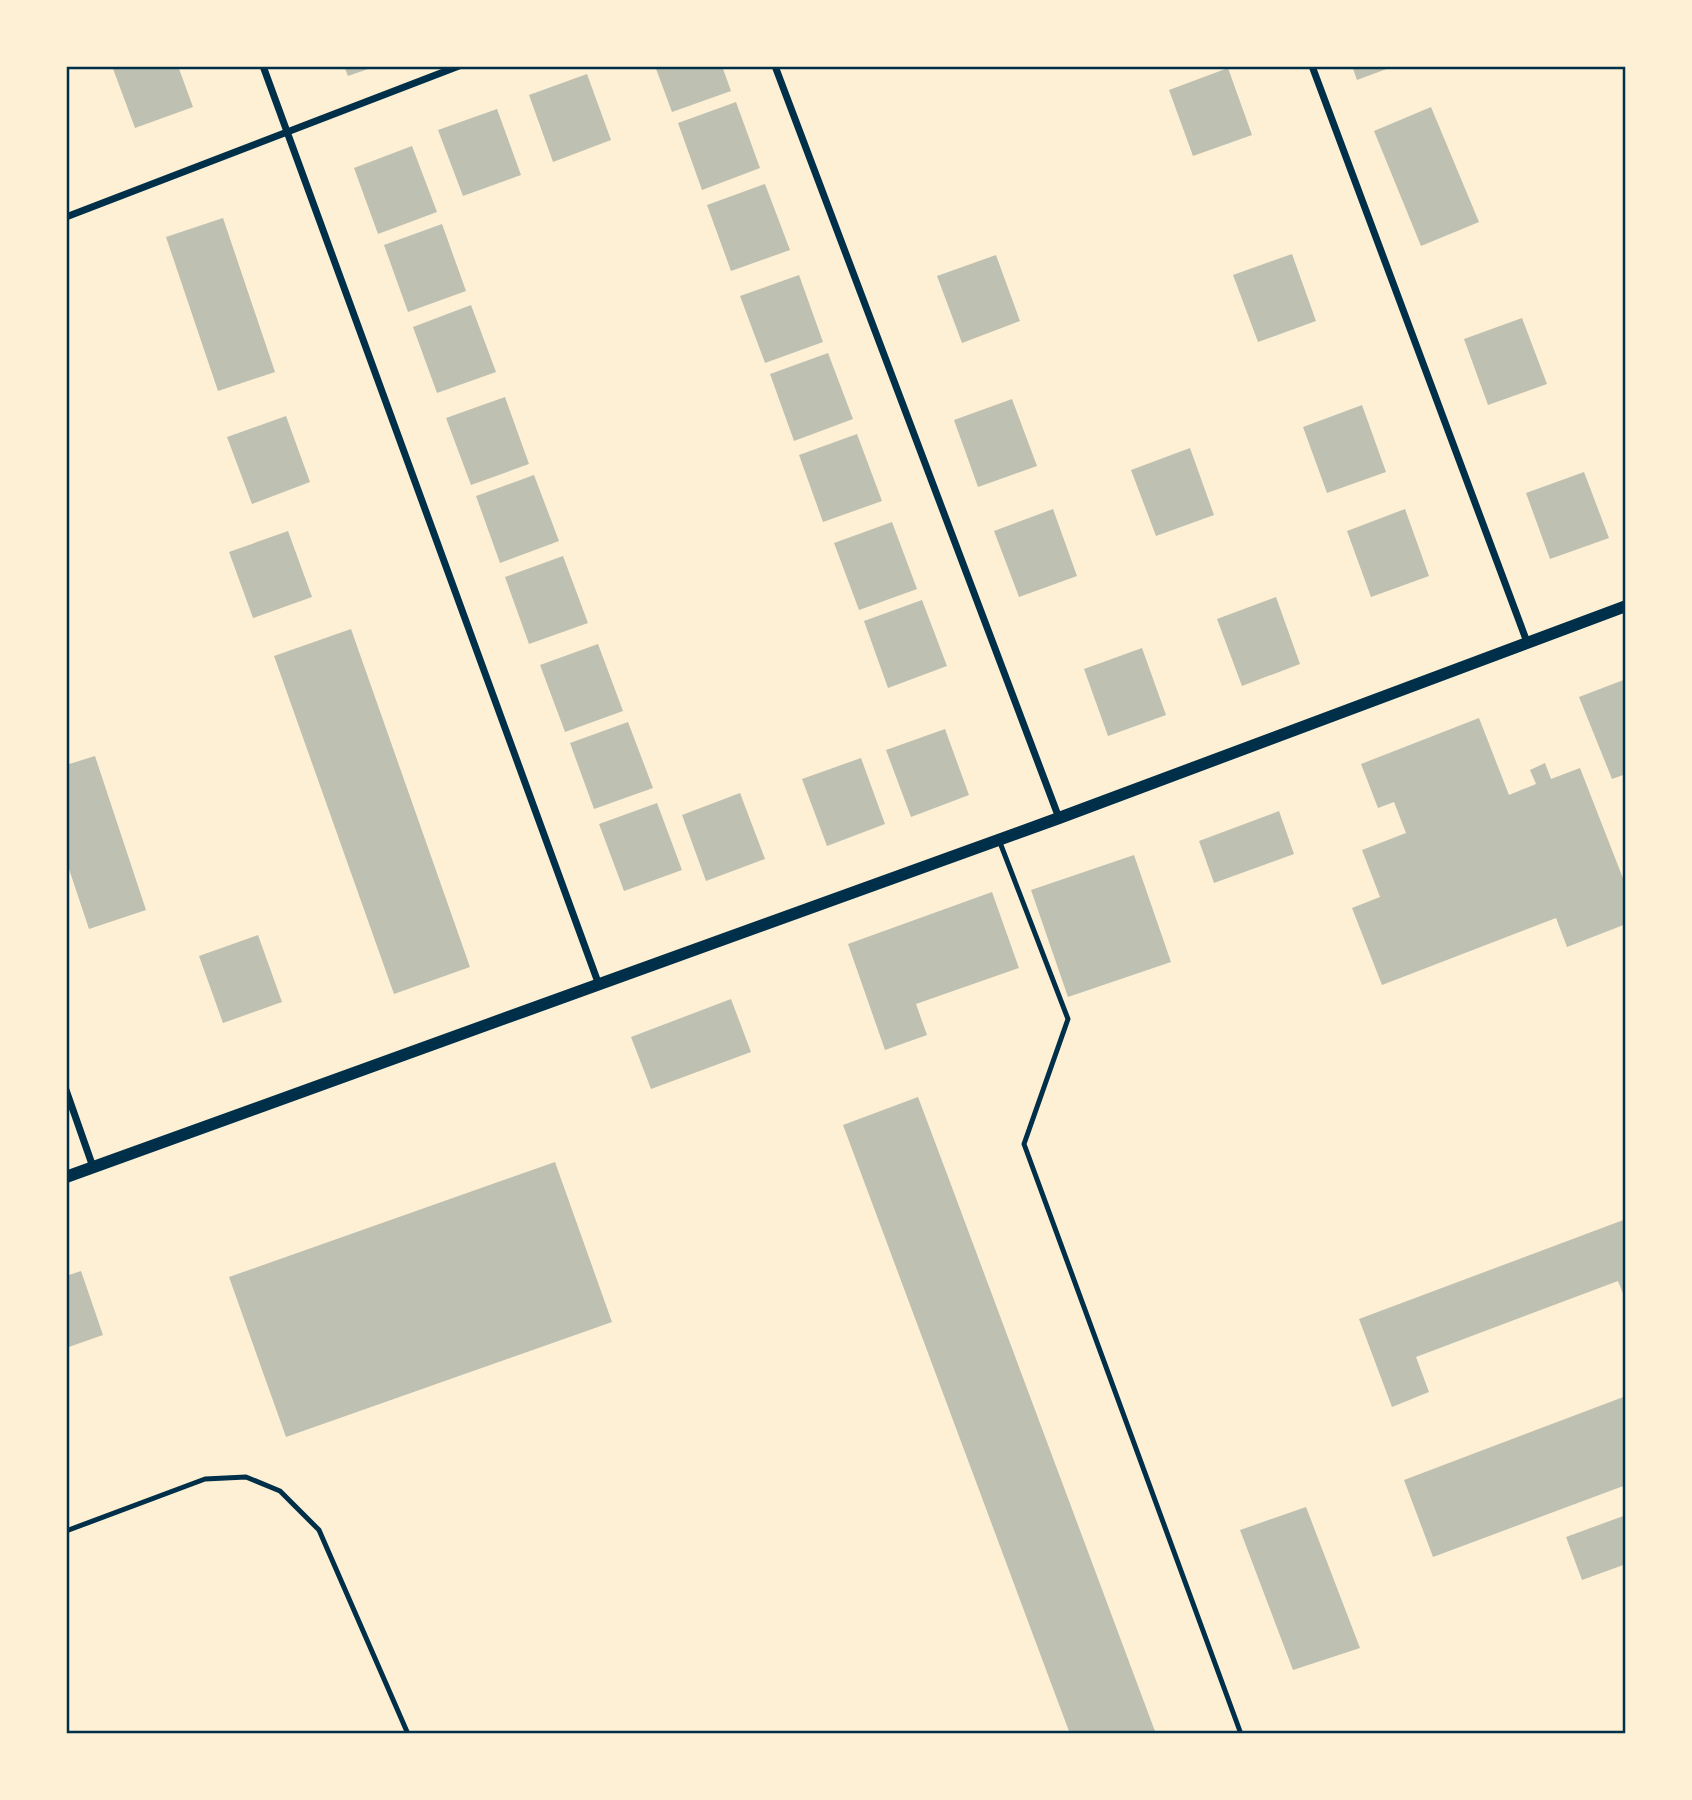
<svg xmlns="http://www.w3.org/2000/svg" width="1692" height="1800" viewBox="0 0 1692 1800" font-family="'PT Sans',sans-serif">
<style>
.building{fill:#bec0b2}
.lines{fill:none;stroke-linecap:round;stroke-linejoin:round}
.service{stroke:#003049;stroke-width:5}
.minor{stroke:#003049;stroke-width:7}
.tertiary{stroke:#003049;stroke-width:12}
.neatline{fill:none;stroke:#003049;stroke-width:2.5}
</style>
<rect width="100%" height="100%" fill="#fdf0d5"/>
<!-- building -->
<path class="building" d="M 112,66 L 178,66 L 193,107 L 135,128 Z
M 344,66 L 374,66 L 374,67 L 348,76 Z
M 655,66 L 722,66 L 731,91 L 672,112 Z
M 1352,66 L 1392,66 L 1392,67 L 1357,80 Z
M 1228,68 L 1252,135 L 1193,156 L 1169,90 Z
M 587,74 L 611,140 L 553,162 L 529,95 Z
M 736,102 L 760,168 L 702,190 L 678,123 Z
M 1431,107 L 1479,222 L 1421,246 L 1374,131 Z
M 497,109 L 521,175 L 463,196 L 438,130 Z
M 412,146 L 437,212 L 378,234 L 354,168 Z
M 765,184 L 790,250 L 731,271 L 707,205 Z
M 223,218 L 275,372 L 218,391 L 166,237 Z
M 442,224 L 466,291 L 408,312 L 384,245 Z
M 1292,254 L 1316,321 L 1258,342 L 1233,275 Z
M 996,255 L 1020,321 L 962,343 L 937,276 Z
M 799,275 L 823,342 L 765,363 L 740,296 Z
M 471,305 L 496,372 L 437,393 L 413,327 Z
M 1522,318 L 1547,384 L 1488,405 L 1464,339 Z
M 828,353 L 853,419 L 794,441 L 770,374 Z
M 505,397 L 529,464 L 471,485 L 446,418 Z
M 1012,399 L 1037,466 L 978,487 L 954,420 Z
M 1362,405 L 1386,472 L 1327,493 L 1303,427 Z
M 286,416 L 310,482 L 252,504 L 227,437 Z
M 857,434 L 882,501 L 823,522 L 799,455 Z
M 1190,448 L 1214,515 L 1156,536 L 1131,470 Z
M 1584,472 L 1609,538 L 1550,559 L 1526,493 Z
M 534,475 L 559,541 L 500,563 L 476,496 Z
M 1053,509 L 1077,576 L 1019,597 L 994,531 Z
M 1405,509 L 1429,576 L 1371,597 L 1347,531 Z
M 892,522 L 917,589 L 859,610 L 834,543 Z
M 288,531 L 312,597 L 253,618 L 229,552 Z
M 563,556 L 588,623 L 529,644 L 505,577 Z
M 1276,597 L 1300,664 L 1242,686 L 1217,619 Z
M 922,600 L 947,666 L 888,688 L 864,621 Z
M 351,629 L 470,967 L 394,994 L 274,656 Z
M 598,644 L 623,711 L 565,732 L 540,665 Z
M 1142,648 L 1166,715 L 1108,736 L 1084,669 Z
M 1626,679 L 1626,774 L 1612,779 L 1579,697 Z
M 1479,718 L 1509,795 L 1536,784 L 1530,770 L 1545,763 L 1551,779 L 1580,768 L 1626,886 L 1626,924 L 1567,947 L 1556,918 L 1382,985 L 1352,908 L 1380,897 L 1362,850 L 1406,833 L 1394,802 L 1378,808 L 1361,764 Z
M 628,722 L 653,788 L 594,809 L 570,743 Z
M 945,729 L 969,795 L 911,817 L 886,750 Z
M 95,756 L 146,910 L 89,929 L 66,860 L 66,765 Z
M 861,758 L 885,824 L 827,846 L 802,779 Z
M 740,793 L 765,859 L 706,881 L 682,815 Z
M 657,803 L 682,870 L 624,891 L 599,824 Z
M 1279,811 L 1294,854 L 1214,883 L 1199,841 Z
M 1134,855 L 1171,962 L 1068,997 L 1031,890 Z
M 992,892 L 1019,968 L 916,1004 L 927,1035 L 885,1050 L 848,944 Z
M 258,935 L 282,1002 L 223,1023 L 199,956 Z
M 731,999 L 751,1052 L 651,1089 L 631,1037 Z
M 918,1097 L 947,1174 L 1156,1734 L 1070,1734 L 843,1125 Z
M 555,1162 L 612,1322 L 286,1437 L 229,1277 Z
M 1626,1219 L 1626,1301 L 1618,1281 L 1416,1357 L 1429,1392 L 1392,1407 L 1359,1319 Z
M 81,1271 L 103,1335 L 66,1348 L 66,1276 Z
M 1626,1396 L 1626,1485 L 1433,1557 L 1404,1480 Z
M 1306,1507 L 1360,1648 L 1293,1670 L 1240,1530 Z
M 1626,1515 L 1626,1564 L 1582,1580 L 1566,1537 Z"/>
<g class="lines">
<!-- service -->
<path class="service" d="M 999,840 L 1068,1019 L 1024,1144 L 1241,1734
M 66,1531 L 205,1479 L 246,1477 L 280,1491 L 319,1530 L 408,1734"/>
<!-- minor -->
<path class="minor" d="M 263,66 L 599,985
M 775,66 L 1059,818
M 1312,66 L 1527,642
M 66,217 L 459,66
M 66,1090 L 93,1167"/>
<!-- tertiary -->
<path class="tertiary" d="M 66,1177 L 1059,818 L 1626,606"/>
</g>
<!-- border -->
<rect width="1692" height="1800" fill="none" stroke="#fdf0d5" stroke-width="136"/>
<rect x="68" y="68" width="1556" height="1664" class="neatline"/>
</svg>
